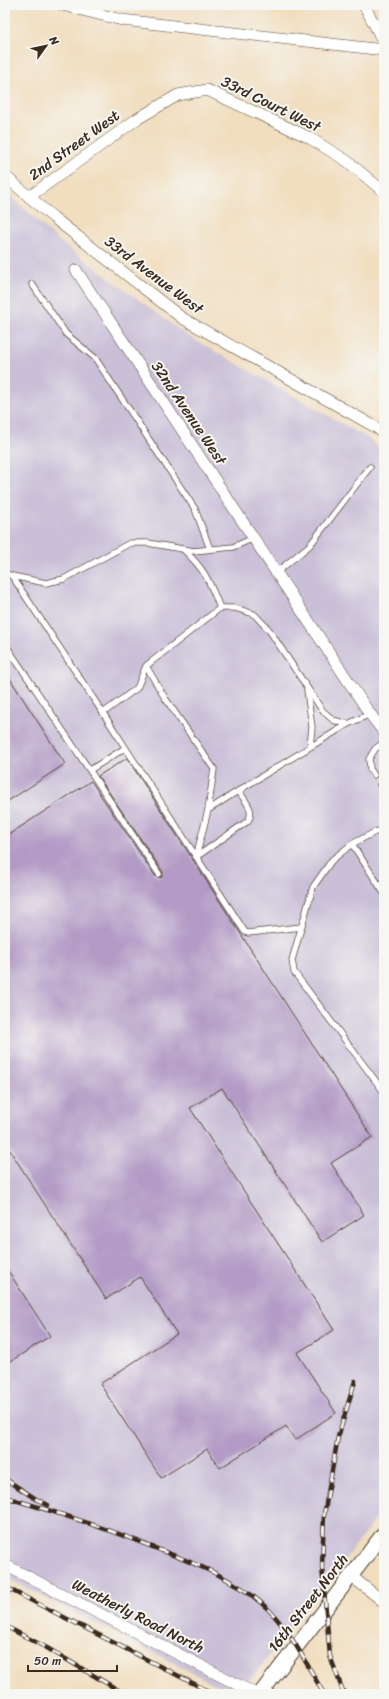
<svg xmlns="http://www.w3.org/2000/svg" width="389" height="1699" viewBox="0 0 389 1699" font-family="Sriracha,sans-serif">
<style>
.industrial{fill:#c9bfd7}
.building{fill:#b39bc6}
.lines{fill:none;stroke-linecap:round;stroke-linejoin:round}
.service-casing{stroke:#564536;stroke-width:7}
.minor-casing{stroke:#564536;stroke-width:12}
.tertiary-casing{stroke:#564536;stroke-width:16}
.service{stroke:#fff;stroke-width:5.5}
.minor{stroke:#fff;stroke-width:11}
.tertiary{stroke:#fff;stroke-width:14}
.rail-casing{stroke:#3b2a1e;stroke-width:4.5}
.rail{stroke:#f6f6f2;stroke-width:3;stroke-dasharray:9;stroke-linecap:butt}
.labels{text-anchor:middle;stroke-width:4;stroke-linejoin:round;paint-order:stroke}
.street-label{font-size:15px;fill:#3b2a1e;stroke:#f6f6f2}
</style>
<rect width="100%" height="100%" fill="#f6f6f2"/>
<filter id="ink" filterUnits="userSpaceOnUse"><feTurbulence type="fractalNoise" baseFrequency=".025" numOctaves="2"/><feDisplacementMap in="SourceGraphic" scale="8" xChannelSelector="R" yChannelSelector="G"/><feConvolveMatrix kernelMatrix="1 2 1 2 8 2 1 2 1" color-interpolation-filters="sRGB"/></filter>
<filter id="wash" filterUnits="userSpaceOnUse"><feTurbulence type="fractalNoise" baseFrequency=".012" numOctaves="4" result="noise"/><feDisplacementMap in="SourceGraphic" scale="16" xChannelSelector="R" yChannelSelector="G"/><feGaussianBlur stdDeviation="0.9" result="paint"/><feColorMatrix in="noise" values="0 0 0 0 0 0 0 0 0 0 0 0 0 0 0 0 0 1.4 0 .05"/><feComposite in="paint" operator="in"/></filter>
<g filter="url(#wash)">
<rect width="100%" height="100%" fill="#f1debf"/>
<!-- industrial -->
<path class="industrial" d="M 5,191 L 60,242 L 188,336 L 369,439 L 384,453 L 384,1509 L 239,1694 L 234,1694 L 5,1577 Z"/>
<g id="blocks">
<!-- building -->
<path class="building" d="M 5,671 L 65,764 L 5,803 Z
M 127,758 L 372,1137 L 331,1163 L 364,1215 L 322,1242 L 222,1088 L 190,1108 L 334,1330 L 297,1353 L 336,1413 L 295,1440 L 286,1426 L 220,1468 L 207,1449 L 161,1478 L 100,1384 L 177,1334 L 140,1277 L 106,1299 L 5,1143 L 5,837 L 91,781 L 155,876 L 161,878 L 163,876 L 163,872 L 98,776 Z
M 5,1266 L 50,1336 L 5,1365 Z"/>
</g>
</g>
<g filter="url(#ink)">
<use href="#blocks" fill-opacity="0" stroke="#564536" stroke-width="1"/>
<g class="lines">
<defs>
<path id="service" d="M 32,284 L 66,334 L 95,358 L 195,509 L 210,549
M 184,550 C 206,571 209,581 220,608
M 277,572 L 310,545 L 370,467
M 5,573 L 12,576 L 46,583 L 64,579 L 130,543 L 148,543 L 194,551 L 233,547 L 254,538
M 12,576 L 103,713
M 5,644 L 159,874
M 146,666 L 165,698 L 214,769 L 208,810 L 196,857
M 307,690 L 312,727 L 310,747
M 90,770 L 125,748
M 374,775 L 370,769 L 369,759 L 375,749 L 384,742
M 380,785 L 384,791
M 208,810 L 241,789
M 384,830 L 375,832 L 352,844 L 332,860 L 313,887 L 292,960 L 294,972 L 384,1092
M 352,844 L 384,893
M 196,857 L 248,821 C 255,811 246,802 240,793 L 241,789 L 348,724 L 370,714
M 301,927 L 248,933 L 245,932 L 103,713 L 137,688 L 146,666 L 220,608 L 235,608 L 254,614 L 269,630 L 322,710 L 333,720 L 348,724"/>
<path id="minor" d="M 62,5 L 122,20 L 384,50
M 364,5 L 384,43
M 5,176 L 54,218 L 182,318 L 379,429 L 384,434
M 29,197 L 137,119 L 178,95 L 207,90 L 308,137 L 347,161 L 384,192
M 76,270 L 370,714 L 384,732
M 5,1565 L 256,1694
M 351,1576 L 384,1602"/>
<path id="tertiary" d="M 260,1694 L 384,1533"/>
</defs>
<!-- service casing -->
<use href="#service" class="service-casing"/>
<!-- minor casing -->
<use href="#minor" class="minor-casing"/>
<!-- tertiary casing -->
<use href="#tertiary" class="tertiary-casing"/>
<!-- service -->
<use href="#service" class="service"/>
<!-- minor -->
<use href="#minor" class="minor"/>
<!-- tertiary -->
<use href="#tertiary" class="tertiary"/>
<defs>
<path id="rail" d="M 5,1479 L 36,1499 L 48,1505
M 5,1497 C 56,1512 106,1528 155,1548 C 196,1564 237,1579 269,1610 C 293,1635 307,1665 324,1694
M 5,1587 L 214,1694
M 5,1626 L 47,1648 L 125,1694
M 344,1694 L 330,1656 L 322,1567 L 324,1515 L 338,1437 L 355,1381"/>
</defs>
<!-- rail casing -->
<use href="#rail" class="rail-casing"/>
<!-- rail -->
<use href="#rail" class="rail"/>
</g>
</g>
<g class="labels">
<!-- street labels -->
<g class="street-label">
<text transform="translate(271 104) rotate(26)" y="5">33rd Court West</text>
<text transform="translate(74 145) rotate(-36)" y="5">2nd Street West</text>
<text transform="translate(154 275) rotate(37)" y="5">33rd Avenue West</text>
<text transform="translate(189 413) rotate(56)" y="5">32nd Avenue West</text>
<text transform="translate(308 1603) rotate(-52)" y="5">16th Street North</text>
<text transform="translate(138 1616) rotate(27)" y="5">Weatherly Road North</text>
</g>
</g>
<!-- margin -->
<rect width="389" height="1699" fill="none" stroke="#f6f6f2" stroke-width="20"/>
<!-- north arrow -->
<g transform="translate(46 46) rotate(57)" stroke="#f6f6f2" stroke-width="3" paint-order="stroke">
<path d="M0-3L7 15L0 10L-7 15Z" fill="#3b2a1e"/>
<text y="-6" font-size="11" font-weight="bold" text-anchor="middle" fill="#3b2a1e">N</text>
</g>
<!-- scale -->
<path d="M28 1665v6h89v-6" fill="none" stroke="#3b2a1e" stroke-width="2"/>
<text x="34" y="1665" font-size="12" fill="#3b2a1e" stroke="#f6f6f2" stroke-width="3" paint-order="stroke">50 m</text>
</svg>
